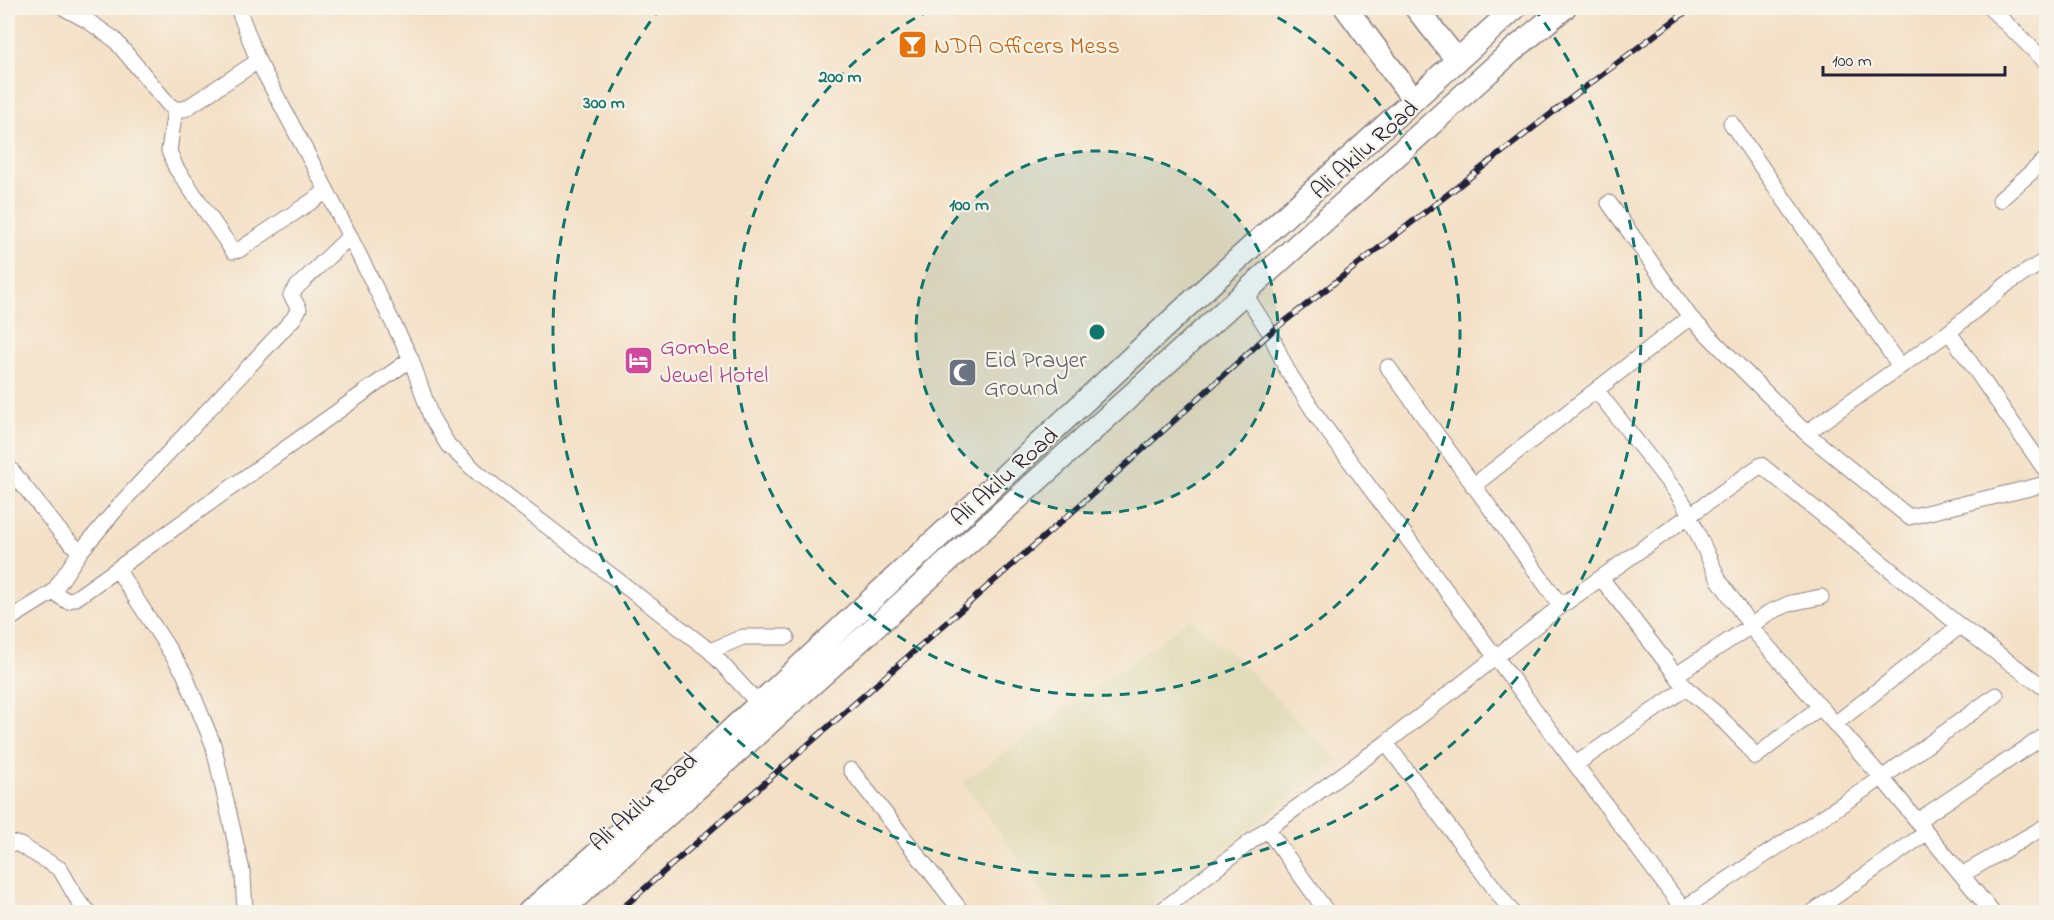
<svg xmlns="http://www.w3.org/2000/svg" width="2054" height="920" viewBox="0 0 2054 920" font-family="'Indie Flower',sans-serif">
<style>
.built{fill:#e2dcba}
.lines{fill:none;stroke-linecap:round;stroke-linejoin:round}
.minor-casing{stroke:#8b8180;stroke-width:17}
.primary-casing{stroke:#8b8180;stroke-width:25}
.minor{stroke:#fff;stroke-width:15}
.primary{stroke:#fff;stroke-width:22}
.rail-casing{stroke:#22223b;stroke-width:6}
.rail{stroke:#f7f3e8;stroke-width:4;stroke-dasharray:11;stroke-linecap:butt}
.ring{fill:none;stroke:#0f766e;stroke-width:3;stroke-dasharray:10 8}
.labels{text-anchor:middle;stroke-width:4.5;stroke-linejoin:round;paint-order:stroke}
.food-label{font-size:24px;fill:#c56008;stroke:#f7f3e8;text-anchor:start}
.street-label{font-size:24px;fill:#22223b;stroke:#f7f3e8}
.hotel-label{font-size:24px;fill:#b23c85;stroke:#f7f3e8;text-anchor:start}
.worship-label{font-size:24px;fill:#5b616d;stroke:#f7f3e8;text-anchor:start}
.centre{fill:#0f766e;stroke:#f7f3e8;stroke-width:3}
.ring-label{font-size:18px;text-anchor:middle;font-weight:bold;fill:#0f766e;stroke:#f7f3e8;stroke-width:4.5;stroke-linejoin:round;paint-order:stroke}
</style>
<rect width="100%" height="100%" fill="#f7f3e8"/>
<filter id="ink" filterUnits="userSpaceOnUse"><feTurbulence type="fractalNoise" baseFrequency=".0167" numOctaves="2"/><feDisplacementMap in="SourceGraphic" scale="12" xChannelSelector="R" yChannelSelector="G"/><feConvolveMatrix kernelMatrix="1 2 1 2 8 2 1 2 1" color-interpolation-filters="sRGB"/></filter>
<filter id="wash" filterUnits="userSpaceOnUse"><feTurbulence type="fractalNoise" baseFrequency=".008" numOctaves="4" result="noise"/><feDisplacementMap in="SourceGraphic" scale="24" xChannelSelector="R" yChannelSelector="G"/><feGaussianBlur stdDeviation="1.35" result="paint"/><feColorMatrix in="noise" values="0 0 0 0 0 0 0 0 0 0 0 0 0 0 0 0 0 1.4 0 .05"/><feComposite in="paint" operator="in"/></filter>
<g filter="url(#wash)">
<rect width="100%" height="100%" fill="#f4e0c6"/>
<!-- built -->
<path class="built" d="M 1190,618 L 1238,660 L 1338,760 L 1145,912 L 1056,912 L 963,782 L 1162,640 Z"/>
</g>
<g filter="url(#ink)">
<g class="lines">
<defs>
<path id="minor" d="M 64,8 L 88,21 L 114,39 L 169,105 L 175,109 L 185,109 L 258,61
M 238,8 L 258,61 L 327,191 L 411,359 L 431,417 L 448,445 L 479,474 L 710,651 L 758,703
M 1990,8 L 2046,62
M 175,109 L 169,151 L 176,168 L 233,251 L 239,250 L 327,191
M 1731,123 L 1899,365
M 2000,200 L 2046,159
M 1609,203 L 1690,317 L 1806,433 L 1909,517 L 2046,484
M 1245,294 L 1270,333 L 1287,370 L 1318,418 L 1683,909
M 1949,332 L 2046,471
M 1388,367 L 1561,606
M 1597,391 L 1677,493 L 1684,504 L 1719,580 L 1755,632 L 1882,778 L 1992,912
M 1806,433 L 1949,332 L 2007,284 L 2046,260
M 8,466 L 62,534 L 80,552
M 1473,486 L 1690,317
M 1601,578 L 1686,688 L 1717,714 L 1746,744 L 1755,757 L 1820,707
M 53,592 L 67,601 L 76,598 L 117,569
M 8,620 L 53,592 L 80,552 L 125,499 L 293,319 L 299,309 L 291,295 L 297,287 L 350,236
M 710,651 L 743,637 L 787,637
M 1676,675 L 1751,626 L 1768,613 L 1791,603 L 1821,597
M 1835,724 L 1960,626
M 1386,743 L 1512,912
M 1576,764 L 1686,688
M 851,770 L 962,912
M 1917,821 L 2046,735
M 1267,829 L 1327,912
M 8,842 L 20,845 L 60,869 L 79,902 L 89,912
M 1963,874 L 2046,826
M 245,912 L 243,875 L 213,744 L 184,673 L 117,569 L 411,359
M 1160,912 L 1267,829 L 1386,743 L 1561,606 L 1761,465 L 1960,626 L 2046,689
M 1678,912 L 1882,778 L 1996,695
M 1813,912 L 1926,833"/>
<path id="primary" d="M 1346,8 L 1414,100
M 1416,8 L 1457,60
M 529,912 L 615,838 L 1215,280 L 1515,8
M 560,912 L 1512,51 L 1564,8"/>
</defs>
<!-- minor casing -->
<use href="#minor" class="minor-casing"/>
<!-- primary casing -->
<use href="#primary" class="primary-casing"/>
<!-- minor -->
<use href="#minor" class="minor"/>
<!-- primary -->
<use href="#primary" class="primary"/>
<defs>
<path id="rail" d="M 618,912 L 1130,461 L 1270,333 L 1588,85 L 1691,8"/>
</defs>
<!-- rail casing -->
<use href="#rail" class="rail-casing"/>
<!-- rail -->
<use href="#rail" class="rail"/>
</g>
</g>
<!-- distance rings -->
<circle cx="1097" cy="332" r="181" fill="#0f766e" fill-opacity=".12"/>
<g class="ring">
<circle cx="1097" cy="332" r="181"/>
<path d="M1262 9A363 363 0 1 1 932 9"/>
<path d="M1534 8A544 544 0 1 1 660 8"/>
</g>
<!-- icons -->
<defs>
<symbol id="bar-square" viewBox="-11 -11 22 22"><rect x="-9" y="-9" width="18" height="18" rx="4" fill="#e8710a" stroke="#f7f3e8"/><path d="M-6-5H6L.8 .8V4.5H3.5V6h-7V4.5H-.8V.8Z" fill="#fff"/></symbol>
<symbol id="hotel-square" viewBox="-11 -11 22 22"><rect x="-9" y="-9" width="18" height="18" rx="4" fill="#d1479c" stroke="#f7f3e8"/><path d="M-6-4.5h1.5V1H6V5H4.5V3h-9V5H-6ZM-4 0a1.8 1.8 0 1 1 3.6 0ZM.5 0V-2.5h3Q6-2.5 6 0Z" fill="#fff"/></symbol>
<symbol id="mosque-square" viewBox="-11 -11 22 22"><rect x="-9" y="-9" width="18" height="18" rx="4" fill="#6b7280" stroke="#f7f3e8"/><path d="M3.5-4.9A6 6 0 1 0 3.5 4.9A5 5 0 1 1 3.5-4.9Z" fill="#fff"/></symbol>
</defs>
<g fill-rule="evenodd">
<use href="#bar-square" x="896" y="28" width="33" height="33"/>
<use href="#hotel-square" x="622" y="344" width="33" height="33"/>
<use href="#mosque-square" x="946" y="356" width="33" height="33"/>
</g>
<g class="labels">
<!-- food labels -->
<g class="food-label">
<text x="934" y="53">NDA Officers Mess</text>
</g>
<!-- street labels -->
<g class="street-label">
<text transform="translate(1364 149) rotate(-42)" y="8">Ali Akilu Road</text>
<text transform="translate(1004 476) rotate(-42)" y="8">Ali Akilu Road</text>
<text transform="translate(643 801) rotate(-42)" y="8">Ali Akilu Road</text>
</g>
<!-- hotel labels -->
<g class="hotel-label">
<text x="660" y="354">Gombe<tspan x="660" dy="28">Jewel Hotel</tspan></text>
</g>
<!-- worship labels -->
<g class="worship-label">
<text x="984" y="367">Eid Prayer<tspan x="984" dy="28">Ground</tspan></text>
</g>
</g>
<circle cx="1097" cy="332" r="9" class="centre"/>
<g class="ring-label">
<text x="840" y="82">200 m</text>
<text x="604" y="108">300 m</text>
<text x="969" y="210">100 m</text>
</g>
<!-- margin -->
<rect width="2054" height="920" fill="none" stroke="#f7f3e8" stroke-width="30"/>
<!-- scale -->
<path d="M1823 66v9h182v-9" fill="none" stroke="#22223b" stroke-width="3"/>
<text x="1832" y="66" font-size="18" fill="#22223b" stroke="#f7f3e8" stroke-width="4.5" paint-order="stroke">100 m</text>
</svg>
